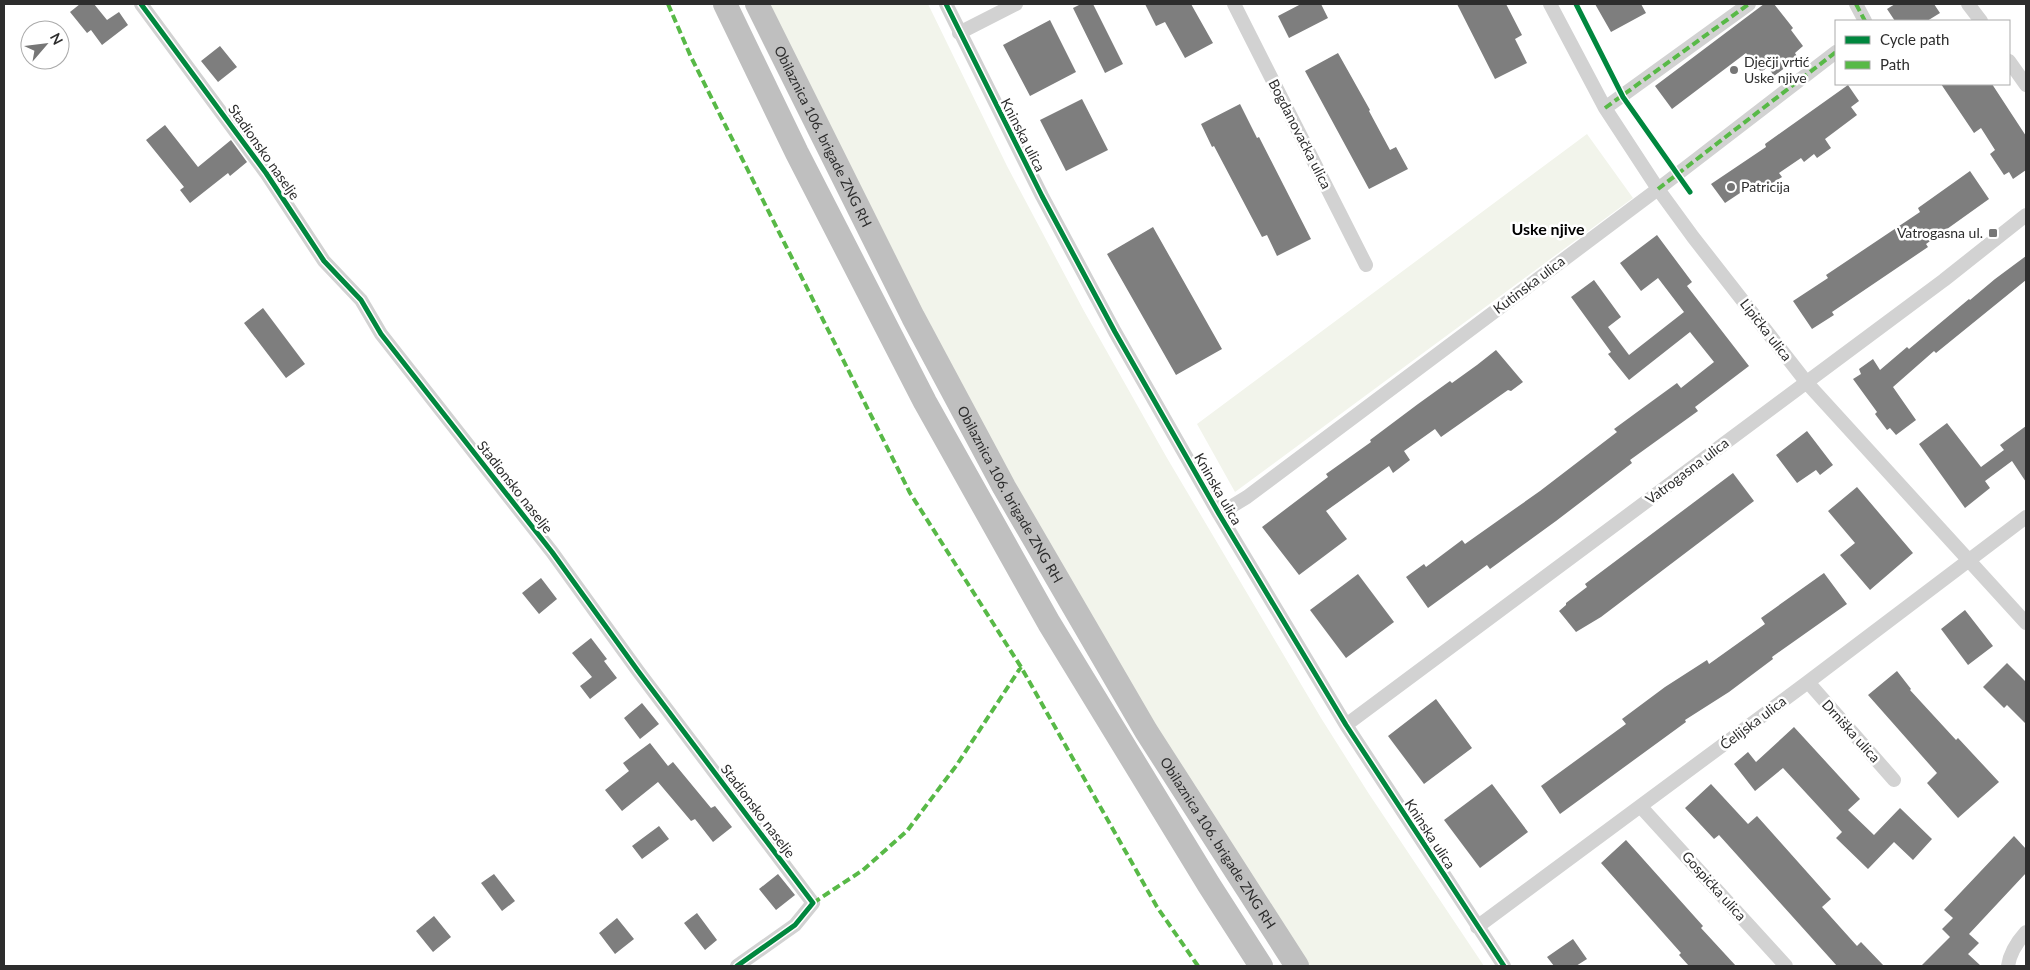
<svg xmlns="http://www.w3.org/2000/svg" width="2030" height="970" viewBox="0 0 2030 970" font-family="Lato,sans-serif">
<style>
.green{fill:#f2f4eb}
.building{fill:#7e7e7e}
.lines{fill:none;stroke-linecap:round;stroke-linejoin:round}
.street{stroke:#d2d2d2;stroke-width:14}
.highway{stroke:#bfbfbf;stroke-width:24}
.quiet{stroke:#58b947;stroke-width:4;stroke-dasharray:8 4;stroke-linecap:butt}
.cycleway-casing{stroke:#fff;stroke-width:8}
.cycleway{stroke:#00873e;stroke-width:5}
.poi-dot{fill:#767676;stroke:#fff;stroke-width:2}
.labels{text-anchor:middle;stroke-width:5;stroke-linejoin:round;paint-order:stroke}
.poi-label{font-size:14px;fill:#2d2d2d;stroke:#fff;text-anchor:start}
.street-label{font-size:14px;fill:#2d2d2d;stroke:#fff}
.quarter-label{font-size:16px;font-weight:bold;fill:#000;stroke:#fff}
</style>
<rect width="100%" height="100%" fill="#fff"/>
<!-- green -->
<path class="green" d="M 767,4 L 928,4 L 1007,166 L 1084,311 L 1167,458 L 1321,718 L 1369,794 L 1484,966 L 1308,966 L 1162,738 L 970,406 Z
M 1587,134 L 1633,198 L 1235,492 L 1197,424 Z"/>
<!-- building -->
<path class="building" d="M 80,4 L 94,4 L 107,20 L 119,12 L 128,25 L 102,45 L 91,30 L 87,33 L 70,12 Z
M 1081,4 L 1093,4 L 1123,64 L 1105,73 L 1073,8 Z
M 1145,4 L 1191,4 L 1213,43 L 1185,58 L 1165,22 L 1156,26 Z
M 1301,4 L 1321,4 L 1328,18 L 1289,38 L 1278,16 Z
M 1457,4 L 1506,4 L 1522,35 L 1515,39 L 1527,63 L 1495,79 Z
M 1595,4 L 1641,4 L 1646,13 L 1611,32 Z
M 1764,4 L 1774,4 L 1793,28 L 1791,30 L 1803,46 L 1795,53 L 1798,58 L 1774,76 L 1768,67 L 1761,72 L 1746,53 L 1672,109 L 1655,86 Z
M 1895,4 L 1934,4 L 1940,13 L 1927,21 L 1895,21 L 1887,9 Z
M 1050,20 L 1076,72 L 1030,96 L 1003,45 Z
M 220,46 L 237,67 L 218,82 L 201,61 Z
M 1338,53 L 1370,110 L 1369,111 L 1390,150 L 1396,147 L 1408,169 L 1369,189 L 1305,71 Z
M 1941,84 L 1992,84 L 2026,136 L 2026,170 L 2013,179 L 2009,172 L 2004,175 L 1990,154 L 1995,150 L 1981,128 L 1974,133 Z
M 1848,85 L 1859,101 L 1851,107 L 1857,115 L 1825,139 L 1831,148 L 1817,158 L 1814,154 L 1804,162 L 1801,158 L 1779,173 L 1782,177 L 1760,191 L 1755,183 L 1725,203 L 1711,184 L 1766,147 L 1765,144 Z
M 1082,99 L 1108,150 L 1066,171 L 1040,120 Z
M 1240,104 L 1257,138 L 1259,137 L 1311,239 L 1277,256 L 1267,235 L 1262,237 L 1214,146 L 1212,147 L 1201,124 Z
M 165,125 L 198,167 L 231,140 L 247,162 L 230,176 L 228,173 L 190,203 L 180,190 L 184,187 L 146,140 Z
M 1970,171 L 1989,199 L 1926,244 L 1928,247 L 1832,312 L 1834,315 L 1812,329 L 1793,301 L 1828,278 L 1826,275 L 1920,212 L 1918,208 Z
M 1153,227 L 1222,349 L 1176,375 L 1107,254 Z
M 1657,235 L 1692,282 L 1687,286 L 1749,366 L 1695,407 L 1698,411 L 1630,460 L 1632,463 L 1556,521 L 1490,569 L 1487,565 L 1428,608 L 1406,577 L 1424,564 L 1426,567 L 1462,540 L 1465,544 L 1540,491 L 1617,432 L 1614,429 L 1644,407 L 1677,383 L 1681,388 L 1714,362 L 1690,332 L 1629,380 L 1608,354 L 1611,352 L 1571,297 L 1594,280 L 1621,317 L 1608,327 L 1629,355 L 1684,312 L 1658,278 L 1641,291 L 1620,263 Z
M 2026,256 L 2026,280 L 1936,353 L 1934,351 L 1893,387 L 1916,420 L 1896,435 L 1890,428 L 1887,430 L 1875,414 L 1877,412 L 1853,379 L 1861,374 L 1859,369 L 1873,359 L 1880,370 L 1907,347 L 1909,349 L 1969,299 L 1970,300 L 1995,279 Z
M 263,308 L 305,364 L 286,378 L 244,323 Z
M 1496,350 L 1523,382 L 1511,391 L 1508,390 L 1441,437 L 1435,429 L 1404,451 L 1410,460 L 1393,473 L 1389,466 L 1326,511 L 1347,539 L 1299,575 L 1262,527 L 1328,477 L 1326,474 L 1371,442 L 1370,440 L 1418,404 L 1450,381 L 1452,383 L 1477,365 Z
M 1947,423 L 1981,467 L 2004,450 L 2000,445 L 2026,426 L 2026,482 L 2012,461 L 1985,481 L 1990,488 L 1965,508 L 1919,444 Z
M 1807,431 L 1833,465 L 1820,475 L 1816,470 L 1797,483 L 1776,455 Z
M 1733,473 L 1754,501 L 1601,617 L 1576,632 L 1559,611 L 1566,605 L 1566,603 L 1587,587 L 1585,584 Z
M 1857,487 L 1913,553 L 1870,590 L 1840,555 L 1855,543 L 1828,511 Z
M 1824,573 L 1847,604 L 1772,657 L 1773,659 L 1729,692 L 1685,720 L 1686,722 L 1560,814 L 1541,786 L 1626,724 L 1622,719 L 1665,687 L 1707,660 L 1709,664 L 1765,624 L 1761,618 Z
M 1358,574 L 1394,622 L 1346,658 L 1310,610 Z
M 541,578 L 557,599 L 539,614 L 522,593 Z
M 1965,610 L 1993,646 L 1968,665 L 1941,629 Z
M 591,638 L 607,659 L 604,661 L 617,678 L 590,699 L 580,686 L 592,677 L 572,653 Z
M 2007,663 L 2026,682 L 2026,724 L 2007,705 L 2004,708 L 1983,687 Z
M 1897,671 L 1911,689 L 1910,690 L 1956,740 L 1958,738 L 1999,782 L 1958,818 L 1927,783 L 1937,773 L 1868,695 Z
M 1436,699 L 1472,748 L 1424,784 L 1388,736 Z
M 642,703 L 659,724 L 640,739 L 624,718 Z
M 1794,727 L 1860,799 L 1848,810 L 1874,835 L 1900,808 L 1932,839 L 1913,860 L 1894,842 L 1868,869 L 1836,838 L 1842,832 L 1783,768 L 1755,791 L 1734,764 L 1748,752 L 1756,762 Z
M 650,743 L 668,766 L 673,762 L 711,808 L 715,806 L 732,827 L 713,842 L 695,819 L 691,821 L 658,782 L 622,811 L 605,790 L 629,771 L 623,763 Z
M 1492,784 L 1528,832 L 1480,868 L 1444,820 Z
M 1711,784 L 1748,824 L 1757,816 L 1831,899 L 1822,907 L 1857,946 L 1861,942 L 1884,966 L 1837,966 L 1719,835 L 1714,839 L 1685,808 Z
M 659,826 L 669,839 L 642,859 L 632,846 Z
M 2014,836 L 2026,849 L 2026,873 L 1969,934 L 1979,943 L 1968,954 L 1981,966 L 1921,966 L 1950,937 L 1942,929 L 1953,918 L 1944,910 Z
M 1626,840 L 1703,926 L 1701,928 L 1736,966 L 1689,966 L 1679,955 L 1681,953 L 1601,863 Z
M 494,874 L 515,901 L 502,911 L 481,883 Z
M 778,874 L 795,895 L 776,910 L 759,889 Z
M 697,913 L 717,940 L 705,950 L 684,923 Z
M 434,916 L 451,937 L 433,952 L 416,931 Z
M 617,918 L 634,939 L 615,954 L 599,933 Z
M 1573,939 L 1587,959 L 1576,966 L 1554,966 L 1547,957 Z"/>
<g class="lines">
<!-- street -->
<path class="street" d="M 141,4 L 266,173 L 324,261 L 361,300 L 381,334 L 552,552 L 638,671 L 813,903 L 795,925 L 737,966
M 946,4 L 1042,196 L 1115,332 L 1219,514 L 1346,725 L 1504,966
M 1234,4 L 1366,265
M 1550,4 L 1605,108 L 1658,189 L 1693,237 L 1807,383 L 2026,623
M 1856,4 L 1865,21
M 1968,4 L 1981,21
M 959,33 L 1016,4
M 2009,61 L 2026,85
M 1605,108 L 1749,4
M 1219,514 L 1247,497 L 1658,189 L 1836,52
M 1808,682 L 1894,780
M 1346,725 L 1944,280 L 2026,215
M 1641,807 L 1786,966
M 1477,927 L 1808,682 L 2026,517
M 2008,966 C 2010,952 2017,942 2026,932"/>
<!-- highway -->
<g class="highway">
<path d="M 725,4 L 797,153 L 925,402 L 1049,623 L 1209,885 L 1261,966"/>
<path id="s1" d="M 757,4 L 913,317 L 1004,487 L 1146,731 L 1297,966"/>
</g>
<!-- quiet -->
<path class="quiet" d="M 668,4 L 691,57 L 910,493 L 1021,667 L 1157,907 L 1198,966
M 1856,4 L 1865,21
M 1605,108 L 1749,4
M 1658,189 L 1836,52
M 813,903 L 863,870 L 907,831 L 956,766 L 1021,667"/>
<defs>
<path id="cycleway" d="M 141,4 L 266,173 L 324,261 L 361,300 L 381,334 L 552,552 L 638,671 L 813,903 L 795,925 L 737,966
M 946,4 L 1042,196 L 1115,332 L 1219,514 L 1346,725 L 1504,966
M 1576,4 L 1623,97 L 1690,192"/>
</defs>
<!-- cycleway casing -->
<use href="#cycleway" class="cycleway-casing"/>
<!-- cycleway -->
<use href="#cycleway" class="cycleway"/>
</g>
<!-- markers -->
<g class="poi-dot">
<circle cx="1734" cy="70" r="5"/>
<circle cx="1731" cy="187" r="5"/>
<rect x="1988" y="228" width="10" height="10" rx="2.5"/>
</g>
<g class="labels">
<!-- poi labels -->
<g class="poi-label">
<text x="1744" y="67">Dječji vrtić<tspan x="1744" dy="16">Uske njive</tspan></text>
<text x="1741" y="192">Patricija</text>
<text x="1983" y="238" text-anchor="end">Vatrogasna ul.</text>
</g>
<!-- street labels -->
<g class="street-label">
<text transform="translate(1300 134) rotate(63)" y="5">Bogdanovačka ulica</text>
<text transform="translate(1023 135) rotate(63)" y="5">Kninska ulica</text>
<text dy="5" stroke="none"><textPath href="#s1" startOffset="148">Obilaznica 106. brigade ZNG RH</textPath></text>
<text transform="translate(264 152) rotate(55)" y="5">Stadionsko naselje</text>
<text transform="translate(1529 285) rotate(-37)" y="5">Kutinska ulica</text>
<text transform="translate(1766 330) rotate(52)" y="5">Lipička ulica</text>
<text transform="translate(1687 471) rotate(-37)" y="5">Vatrogasna ulica</text>
<text transform="translate(515 487) rotate(52)" y="5">Stadionsko naselje</text>
<text transform="translate(1218 489) rotate(60)" y="5">Kninska ulica</text>
<text dy="5" stroke="none"><textPath href="#s1" startOffset="552">Obilaznica 106. brigade ZNG RH</textPath></text>
<text transform="translate(1753 723) rotate(-37)" y="5">Ćelijska ulica</text>
<text transform="translate(1851 731) rotate(48)" y="5">Drniška ulica</text>
<text transform="translate(758 811) rotate(53)" y="5">Stadionsko naselje</text>
<text transform="translate(1430 834) rotate(57)" y="5">Kninska ulica</text>
<text dy="5" stroke="none"><textPath href="#s1" startOffset="958">Obilaznica 106. brigade ZNG RH</textPath></text>
<text transform="translate(1714 886) rotate(48)" y="5">Gospićka ulica</text>
</g>
<!-- quarter labels -->
<g class="quarter-label">
<text x="1548" y="235">Uske njive</text>
</g>
</g>
<!-- border -->
<rect width="2030" height="970" fill="none" stroke="#2d2d2d" stroke-width="10"/>
<!-- legend -->
<rect x="1835" y="20" width="175" height="65" fill="#ffffff" stroke="#ababab"/>
<rect x="1845" y="36" width="25" height="8" fill="#00873e" stroke="#ababab"/>
<text x="1880" y="45" font-size="15" fill="#2d2d2d">Cycle path</text>
<rect x="1845" y="61" width="25" height="8" fill="#58b947" stroke="#ababab"/>
<text x="1880" y="70" font-size="15" fill="#2d2d2d">Path</text>
<!-- north arrow -->
<g transform="translate(45 45) rotate(62)"><circle r="24" fill="#ffffff" stroke="#ababab"/>
<path d="M0-4L9 19L0 12L-9 19Z" fill="#767676"/>
<text y="-8" font-size="14" font-weight="bold" text-anchor="middle" fill="#2d2d2d">N</text>
</g>
</svg>
